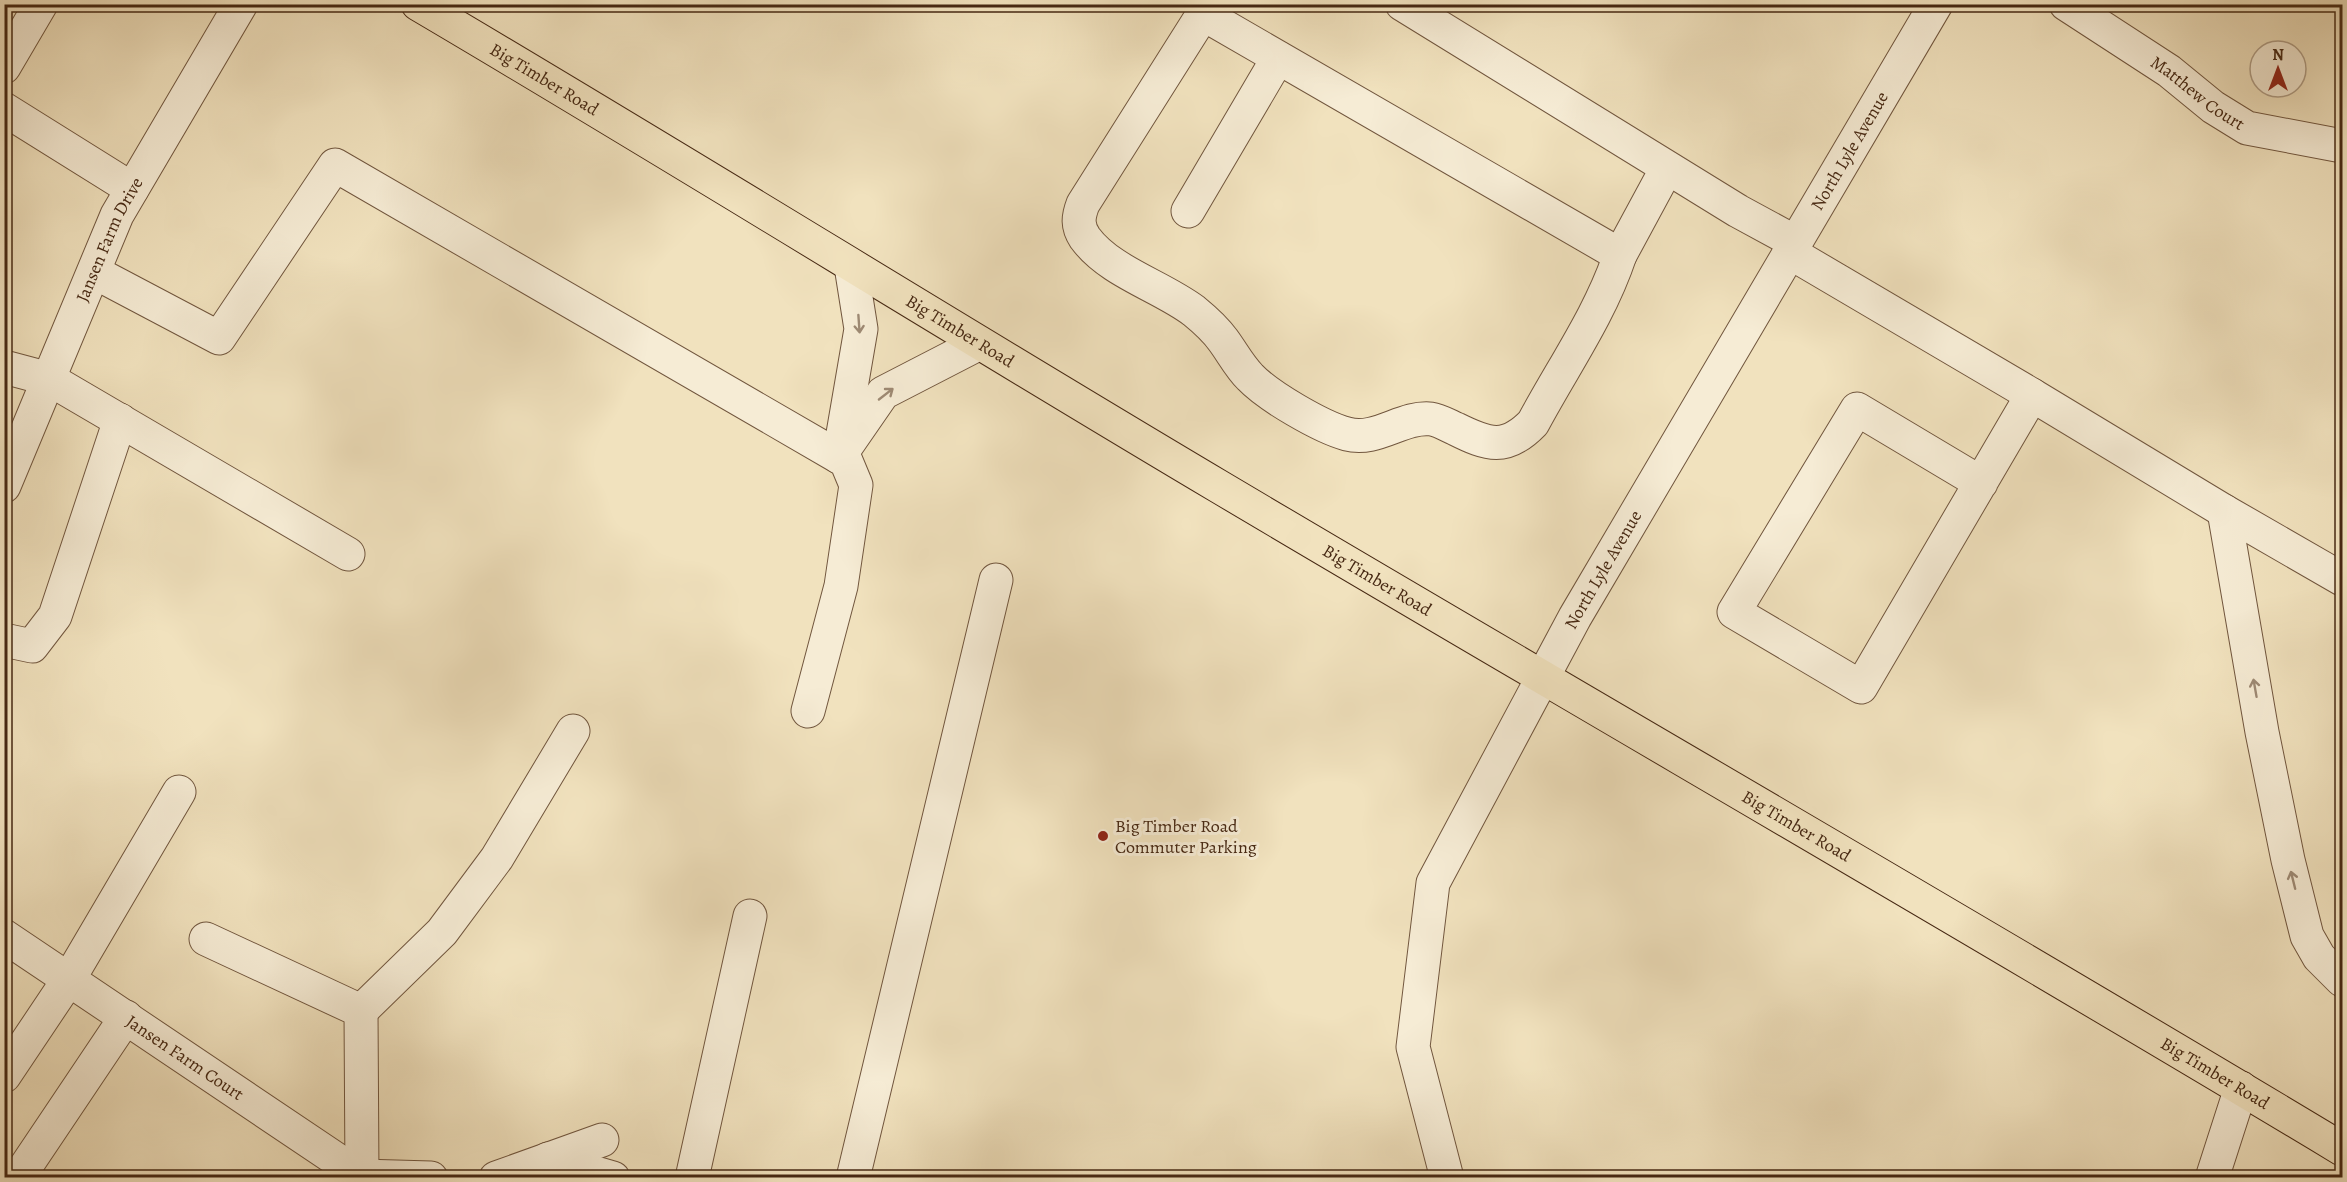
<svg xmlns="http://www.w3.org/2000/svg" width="2347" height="1182" viewBox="0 0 2347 1182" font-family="Alegreya,serif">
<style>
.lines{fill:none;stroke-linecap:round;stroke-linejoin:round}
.minor-casing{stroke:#71563e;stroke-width:35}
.major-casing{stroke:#462813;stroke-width:35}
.minor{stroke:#f6ecd5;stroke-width:33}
.major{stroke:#f1e2be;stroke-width:33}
.oneway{stroke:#9e8a74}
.poi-dot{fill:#8f2418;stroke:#f6ecd5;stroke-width:2}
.labels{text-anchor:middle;stroke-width:6;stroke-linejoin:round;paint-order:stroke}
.street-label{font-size:18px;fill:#462813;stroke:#f6ecd5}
.poi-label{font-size:18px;fill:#462813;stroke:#f6ecd5;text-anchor:start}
</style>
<rect width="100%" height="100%" fill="#f1e2be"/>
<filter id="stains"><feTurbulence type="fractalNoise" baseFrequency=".00333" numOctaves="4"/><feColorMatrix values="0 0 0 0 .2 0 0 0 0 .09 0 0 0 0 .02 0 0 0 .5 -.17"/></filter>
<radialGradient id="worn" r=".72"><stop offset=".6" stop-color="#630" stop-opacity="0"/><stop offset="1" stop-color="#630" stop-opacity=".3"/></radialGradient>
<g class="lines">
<defs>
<g id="minor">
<path d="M 1402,4 L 1738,211 L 1795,242"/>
<path id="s1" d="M 2066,4 L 2169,71 L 2213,107 L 2247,128 L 2342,146"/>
<path d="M 1203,14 L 1620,255 C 1600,315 1563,367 1533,423 C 1506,451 1488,445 1456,429 C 1449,426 1439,420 1431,419 C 1402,416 1377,442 1347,434 C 1321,427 1268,396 1250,377 C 1239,366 1232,352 1223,340 C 1215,329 1205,320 1194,311 C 1161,286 1110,272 1085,238 C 1077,226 1078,217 1083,204 L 1203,14 L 1209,4"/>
<path d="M 4,67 L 41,4"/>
<path d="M 4,109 L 132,189"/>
<path d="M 1188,211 L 1278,58"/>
<path d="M 1789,252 L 2032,395 L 1861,687 L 1734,612 L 1857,409 L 1981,483"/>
<path d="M 1620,255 L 1667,168"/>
<path d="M 94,272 L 219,338 L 335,165 L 839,457 L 846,461 L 856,485 L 841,586 L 808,711"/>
<path d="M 4,367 L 49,379 L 348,554"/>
<path d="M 2032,395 L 2224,511 L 2342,579"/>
<path d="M 845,448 L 883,393 L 978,344"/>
<path d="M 839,457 L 861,329 L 851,266"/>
<path id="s2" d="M 4,486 L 117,215 L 241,4"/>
<path d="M 2224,511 L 2262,732 L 2288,860 L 2307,936 L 2319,957 L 2342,980"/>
<path d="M 4,640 L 32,646 L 55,616 L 120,420"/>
<path id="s3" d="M 4,936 L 364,1178"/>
<path d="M 206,939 L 361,1011 L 362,1178"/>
<path d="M 361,1011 L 442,932 L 497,858 L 573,731"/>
<path d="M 4,1076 L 69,979 L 179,792"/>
<path d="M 548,1159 L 613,1178"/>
<path d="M 18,1178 L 126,1017"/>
<path d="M 359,1178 L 361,1176 L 431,1178"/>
<path d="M 496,1178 L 602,1140"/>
<path d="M 692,1178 L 750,916"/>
<path d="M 853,1178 L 996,580"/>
<path id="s4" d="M 1447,1178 L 1413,1047 L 1433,883 L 1575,617 L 1936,4"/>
<path d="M 2212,1178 L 2241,1088"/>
</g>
<g id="major">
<path id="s5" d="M 418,4 C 686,162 950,327 1218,486 C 1592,708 1970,925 2342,1149"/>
</g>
</defs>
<!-- minor casing -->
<use href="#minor" class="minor-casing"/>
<!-- major casing -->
<use href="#major" class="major-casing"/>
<!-- minor -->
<use href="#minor" class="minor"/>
<!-- major -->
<use href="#major" class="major"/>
</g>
<!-- one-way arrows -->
<defs><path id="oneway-shaft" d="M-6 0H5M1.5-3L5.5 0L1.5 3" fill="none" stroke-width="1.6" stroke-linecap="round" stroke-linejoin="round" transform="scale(1.5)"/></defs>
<g class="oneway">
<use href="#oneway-shaft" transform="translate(859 324) rotate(86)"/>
<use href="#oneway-shaft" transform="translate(886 394) rotate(-38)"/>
<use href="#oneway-shaft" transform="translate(2255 688) rotate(-100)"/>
<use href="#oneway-shaft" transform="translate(2293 880) rotate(-104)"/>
</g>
<!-- markers -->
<circle class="poi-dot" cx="1103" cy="836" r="6"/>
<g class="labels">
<!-- street labels -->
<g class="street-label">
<text dy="6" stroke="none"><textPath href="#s5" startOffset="147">Big Timber Road</textPath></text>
<text dy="6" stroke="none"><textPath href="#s1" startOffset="159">Matthew Court</textPath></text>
<text dy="6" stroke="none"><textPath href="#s4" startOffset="1143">North Lyle Avenue</textPath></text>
<text dy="6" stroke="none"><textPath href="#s2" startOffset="268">Jansen Farm Drive</textPath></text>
<text dy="6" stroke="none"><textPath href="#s5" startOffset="633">Big Timber Road</textPath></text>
<text dy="6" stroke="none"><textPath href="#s4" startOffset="657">North Lyle Avenue</textPath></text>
<text dy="6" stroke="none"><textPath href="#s5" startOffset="1119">Big Timber Road</textPath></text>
<text dy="6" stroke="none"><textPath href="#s5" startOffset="1605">Big Timber Road</textPath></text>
<text dy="6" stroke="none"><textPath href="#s3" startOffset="218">Jansen Farm Court</textPath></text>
<text dy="6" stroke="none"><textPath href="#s5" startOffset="2091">Big Timber Road</textPath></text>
</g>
<!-- poi labels -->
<g class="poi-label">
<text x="1115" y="832">Big Timber Road<tspan x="1115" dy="21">Commuter Parking</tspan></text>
</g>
</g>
<!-- margin -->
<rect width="2347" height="1182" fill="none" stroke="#f1e2be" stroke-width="24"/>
<rect x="6" y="6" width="2335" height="1170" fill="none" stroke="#462813" stroke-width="3"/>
<rect x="12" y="12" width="2323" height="1158" fill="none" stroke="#462813" stroke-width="1.5"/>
<!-- north arrow -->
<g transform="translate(2278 69)"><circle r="28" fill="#f6ecd5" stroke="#b09e87" stroke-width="1.5"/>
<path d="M0-4.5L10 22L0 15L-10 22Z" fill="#8f2418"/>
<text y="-9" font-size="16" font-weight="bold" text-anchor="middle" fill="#462813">N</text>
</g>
<rect width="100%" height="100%" filter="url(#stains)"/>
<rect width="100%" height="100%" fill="url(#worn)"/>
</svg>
